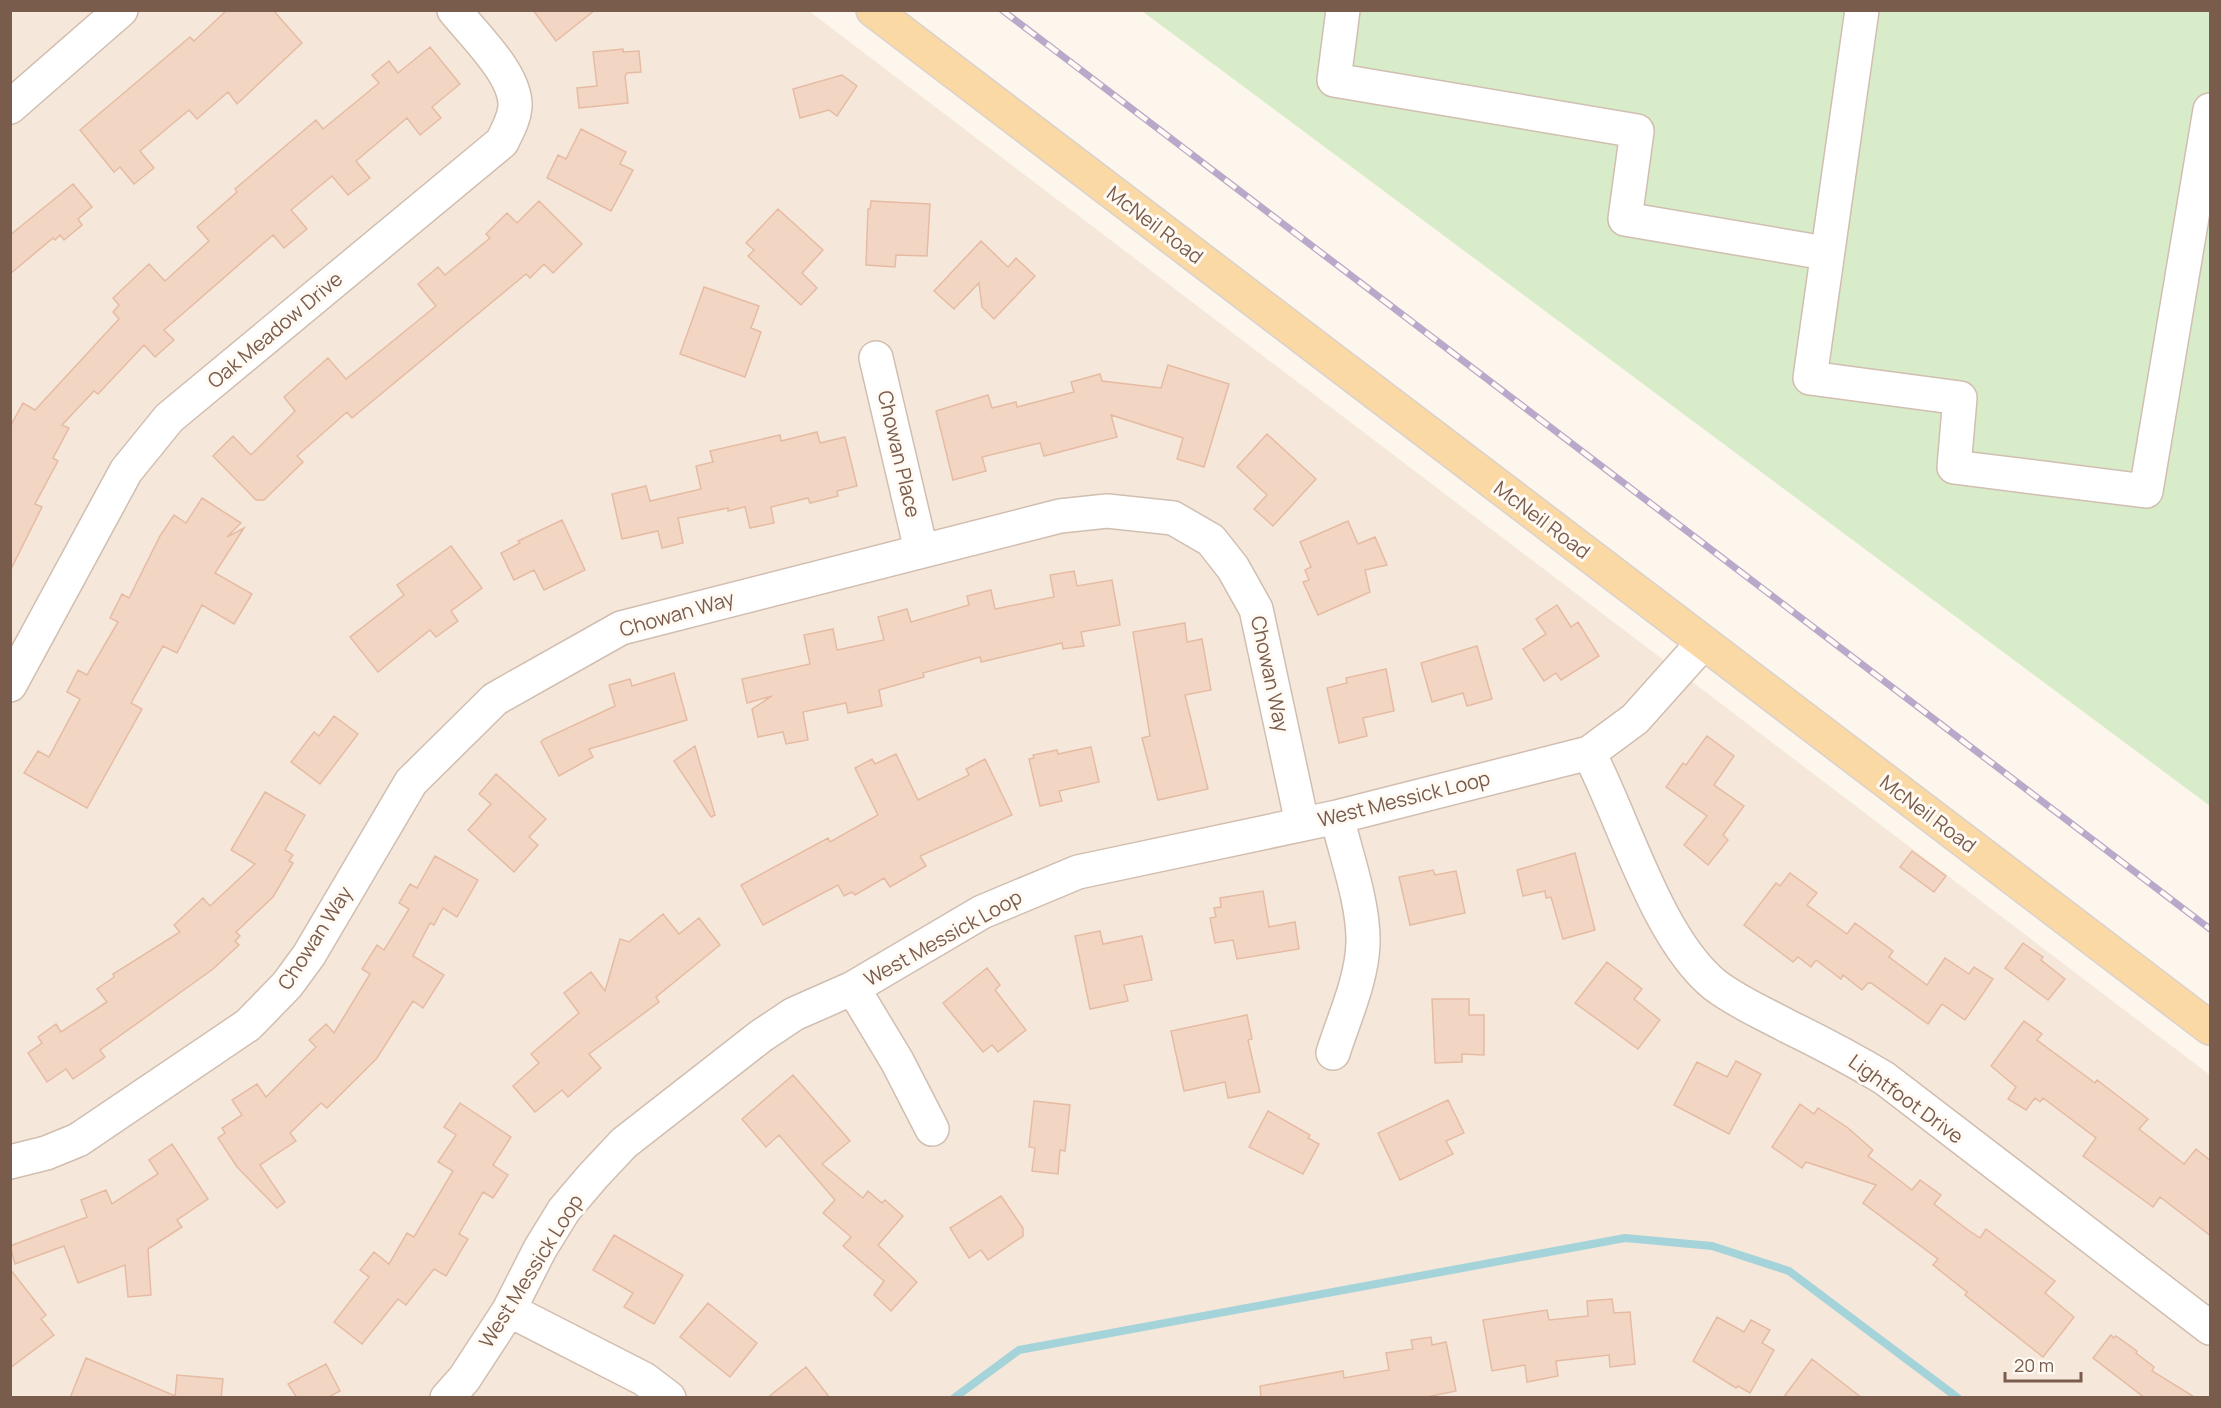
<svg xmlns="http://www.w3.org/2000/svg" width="2221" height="1408" viewBox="0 0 2221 1408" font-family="Manrope,sans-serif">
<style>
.residential{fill:#f5e8da}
.green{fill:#d8ecc9}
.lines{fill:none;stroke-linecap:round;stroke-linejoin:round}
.stream{stroke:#a5d3da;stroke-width:8}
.building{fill:#f3d5c3;stroke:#e6bba3;stroke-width:1.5}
.minor-casing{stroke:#d1beb0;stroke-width:36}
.major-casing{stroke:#dad1cd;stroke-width:36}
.minor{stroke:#fff;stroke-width:33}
.major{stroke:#fbd9a5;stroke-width:33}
.rail-casing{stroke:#b9a8c9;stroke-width:7}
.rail{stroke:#fffaf3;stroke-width:4.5;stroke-dasharray:14;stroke-linecap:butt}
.labels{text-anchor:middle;stroke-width:6;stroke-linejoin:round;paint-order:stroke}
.street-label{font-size:20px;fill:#7a5c4d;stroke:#fffaf3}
</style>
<rect width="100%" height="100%" fill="#fdf6ec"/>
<!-- residential -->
<path class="residential" d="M 10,11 L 809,11 L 2210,1075 L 2210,1397 L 11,1397 Z"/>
<!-- green -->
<path class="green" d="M 1142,11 L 2210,11 L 2210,806 Z"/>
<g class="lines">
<!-- stream -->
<path class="stream" d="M 954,1398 L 1019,1350 L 1625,1238 L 1712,1246 L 1789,1271 L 1958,1398"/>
</g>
<!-- building -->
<path class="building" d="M 227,10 L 273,10 L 302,43 L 237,104 L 228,92 L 197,119 L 189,110 L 140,151 L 154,168 L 134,184 L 120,167 L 114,172 L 80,130 L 190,37 L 194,41 Z
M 533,10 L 595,10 L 556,41 Z
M 430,47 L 460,84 L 432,107 L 441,118 L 420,135 L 407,118 L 356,161 L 370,178 L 348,195 L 332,176 L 291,210 L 307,229 L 284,248 L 273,235 L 164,330 L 174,340 L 155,357 L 144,345 L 98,394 L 94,391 L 62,425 L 69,428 L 53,458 L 58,461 L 35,504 L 42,507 L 10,571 L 10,427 L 23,403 L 35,410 L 119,319 L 113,312 L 119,305 L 113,298 L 149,264 L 165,281 L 209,241 L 197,227 L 237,192 L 235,189 L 316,120 L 323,129 L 379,83 L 372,75 L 389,61 L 398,73 Z
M 623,49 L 623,52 L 639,51 L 641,72 L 627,73 L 625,76 L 628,103 L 579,108 L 577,88 L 597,86 L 593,52 Z
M 842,75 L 857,86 L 837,116 L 829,110 L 800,118 L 793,89 Z
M 581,129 L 626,152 L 620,164 L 633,170 L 611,211 L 547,178 L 558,155 L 566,159 Z
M 73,184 L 92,207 L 78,219 L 82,225 L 64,240 L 60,235 L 55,240 L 53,238 L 10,274 L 10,235 Z
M 539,201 L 582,244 L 553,273 L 544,264 L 530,278 L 526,274 L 352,418 L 347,412 L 297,456 L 303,462 L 264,500 L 256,500 L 213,456 L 233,436 L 251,455 L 295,411 L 284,397 L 328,358 L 346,379 L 436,306 L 418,284 L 438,267 L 445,275 L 490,238 L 486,234 L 507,213 L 517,223 Z
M 871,201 L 930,204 L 927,256 L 896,255 L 895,267 L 866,265 L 868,209 L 870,209 Z
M 778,209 L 823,250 L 802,273 L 817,288 L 801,305 L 748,256 L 754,250 L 746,243 Z
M 981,241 L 1008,267 L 1016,258 L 1035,276 L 994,319 L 982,307 L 979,283 L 954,309 L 934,291 Z
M 704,287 L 759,306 L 751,328 L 761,332 L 745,377 L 680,354 Z
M 1168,365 L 1229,384 L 1204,467 L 1177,459 L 1183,438 L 1111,415 L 1117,437 L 1044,456 L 1040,443 L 982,457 L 986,471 L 953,480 L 936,411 L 988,395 L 992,408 L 1016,402 L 1017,407 L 1074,392 L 1071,382 L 1100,374 L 1102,381 L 1161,388 Z
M 817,432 L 820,443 L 845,437 L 857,486 L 837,491 L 838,496 L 810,503 L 808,498 L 771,507 L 774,523 L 750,528 L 745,507 L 728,511 L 728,508 L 678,518 L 683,543 L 662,548 L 658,531 L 622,539 L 612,494 L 646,486 L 650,501 L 701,489 L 696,466 L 713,462 L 710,451 L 780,435 L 781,441 Z
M 1267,434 L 1316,479 L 1273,526 L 1254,509 L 1267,495 L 1237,467 Z
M 202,498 L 241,523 L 227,537 L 244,528 L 215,573 L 252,594 L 234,624 L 202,605 L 177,653 L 163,646 L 131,703 L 142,709 L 87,808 L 24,773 L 38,751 L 49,757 L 80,699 L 67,692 L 78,670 L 87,675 L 118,622 L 110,618 L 122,594 L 129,598 L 160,536 L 174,515 L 186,523 Z
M 562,520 L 585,570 L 544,590 L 534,570 L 514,580 L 501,553 L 520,543 L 518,541 Z
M 1348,521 L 1358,544 L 1375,537 L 1387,565 L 1365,570 L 1370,592 L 1318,615 L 1303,582 L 1309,580 L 1305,570 L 1311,567 L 1300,542 Z
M 451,546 L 482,588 L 451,611 L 458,621 L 436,637 L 430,630 L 378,672 L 350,637 L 404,595 L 397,585 Z
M 1074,571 L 1077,586 L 1112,580 L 1120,625 L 1081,632 L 1084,646 L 1063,649 L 1062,643 L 981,662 L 980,657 L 923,673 L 924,677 L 879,690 L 882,706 L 848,713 L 846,703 L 803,712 L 808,740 L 786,744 L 783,732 L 758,737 L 752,709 L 772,696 L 747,703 L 742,679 L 810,664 L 804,635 L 833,629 L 837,650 L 884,640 L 878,617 L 907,609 L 911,622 L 969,605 L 967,596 L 991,590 L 995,609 L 1054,597 L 1050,575 Z
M 1557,605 L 1571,627 L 1578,622 L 1599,656 L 1561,680 L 1556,673 L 1544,681 L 1523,649 L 1546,634 L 1536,619 Z
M 1185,623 L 1187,642 L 1202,639 L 1211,690 L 1185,695 L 1208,789 L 1158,800 L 1142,738 L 1150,736 L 1133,632 Z
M 1477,646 L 1492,699 L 1467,706 L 1463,693 L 1432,702 L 1421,663 Z
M 1386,669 L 1394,711 L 1363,718 L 1367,736 L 1339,743 L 1327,688 L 1347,683 L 1346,678 Z
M 674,673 L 687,720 L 589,749 L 593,757 L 559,776 L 541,742 L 544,739 L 615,706 L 609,685 L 630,679 L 632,686 Z
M 334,716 L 358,734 L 320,784 L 291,762 L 314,732 L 319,736 Z
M 1707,736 L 1734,756 L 1714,785 L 1744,806 L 1723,835 L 1728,840 L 1708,865 L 1684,845 L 1707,816 L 1666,787 L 1683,763 L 1686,765 Z
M 695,746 L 715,815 L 711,817 L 674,761 Z
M 1091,747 L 1099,782 L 1059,791 L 1062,801 L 1040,806 L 1029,759 L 1034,758 L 1033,755 L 1057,750 L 1058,754 Z
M 896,754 L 918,800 L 969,775 L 966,769 L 985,759 L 1012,815 L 920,856 L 926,866 L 890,887 L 884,878 L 855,895 L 852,892 L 844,896 L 838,885 L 763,925 L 741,885 L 828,838 L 830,842 L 878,815 L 855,768 L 872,759 L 875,764 Z
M 496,774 L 546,819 L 529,837 L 538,845 L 514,872 L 468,830 L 491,804 L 479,794 Z
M 265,792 L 305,815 L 285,850 L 293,855 L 289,861 L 293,863 L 273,897 L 236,932 L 240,936 L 235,941 L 239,945 L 213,969 L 100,1050 L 105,1057 L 73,1079 L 66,1069 L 47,1082 L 28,1053 L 42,1043 L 38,1037 L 56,1024 L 61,1032 L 107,1002 L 97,989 L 114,977 L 113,974 L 180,932 L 174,925 L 203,898 L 210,906 L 255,864 L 231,850 Z
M 1912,851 L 1946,876 L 1934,892 L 1900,867 Z
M 1575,853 L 1595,930 L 1563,939 L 1551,897 L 1546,898 L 1545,891 L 1523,896 L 1517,870 Z
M 435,856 L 478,880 L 457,917 L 443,908 L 434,925 L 430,923 L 413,956 L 444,975 L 423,1008 L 413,1001 L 377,1058 L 327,1108 L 321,1103 L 290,1133 L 296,1141 L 260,1165 L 285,1202 L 277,1208 L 237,1167 L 218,1138 L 225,1133 L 222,1128 L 242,1115 L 232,1100 L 257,1084 L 266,1097 L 316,1047 L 309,1040 L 326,1024 L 334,1033 L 370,974 L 362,969 L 377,945 L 384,950 L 409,909 L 399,903 L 410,884 L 417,888 Z
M 1433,870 L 1435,875 L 1456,871 L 1465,913 L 1410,925 L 1399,877 Z
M 1790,873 L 1817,893 L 1807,905 L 1847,934 L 1855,923 L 1893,951 L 1889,957 L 1927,985 L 1945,958 L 1969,974 L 1974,967 L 1993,979 L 1965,1020 L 1942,1004 L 1928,1024 L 1871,983 L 1868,983 L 1862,990 L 1843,975 L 1841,979 L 1816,960 L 1811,967 L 1798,957 L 1793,962 L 1744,925 L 1776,883 L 1780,886 Z
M 1263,891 L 1269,927 L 1295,922 L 1299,949 L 1237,959 L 1233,940 L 1215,943 L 1210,918 L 1216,917 L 1214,908 L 1221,907 L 1220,898 Z
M 663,914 L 679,934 L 699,918 L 720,945 L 656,997 L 659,1002 L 589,1054 L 601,1068 L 568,1097 L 562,1090 L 535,1112 L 513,1086 L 539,1063 L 531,1054 L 579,1013 L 564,993 L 591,972 L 605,991 L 620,939 L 629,942 Z
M 1100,931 L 1103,944 L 1142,936 L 1152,980 L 1124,985 L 1128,1001 L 1090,1009 L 1075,936 Z
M 2023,943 L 2043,957 L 2041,960 L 2065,979 L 2048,1000 L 2005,968 Z
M 1607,962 L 1642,989 L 1634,999 L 1660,1020 L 1638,1049 L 1575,1003 Z
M 987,968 L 1000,985 L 995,990 L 1026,1030 L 998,1052 L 992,1045 L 983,1052 L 943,1003 Z
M 1432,999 L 1469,999 L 1469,1015 L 1484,1015 L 1484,1055 L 1462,1054 L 1462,1062 L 1435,1063 Z
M 1247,1015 L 1252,1039 L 1248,1040 L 1260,1092 L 1228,1098 L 1225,1082 L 1184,1091 L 1171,1031 Z
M 2024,1021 L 2042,1034 L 2037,1040 L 2095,1083 L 2097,1080 L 2148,1119 L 2139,1129 L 2184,1164 L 2196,1149 L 2211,1161 L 2211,1236 L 2160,1197 L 2153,1207 L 2083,1156 L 2096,1138 L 2043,1098 L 2040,1102 L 2035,1098 L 2026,1110 L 2008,1099 L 2016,1087 L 1991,1066 Z
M 1736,1061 L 1761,1074 L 1729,1134 L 1674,1105 L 1697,1062 L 1727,1077 Z
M 793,1075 L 850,1141 L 822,1164 L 863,1198 L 868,1191 L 882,1203 L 885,1200 L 903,1216 L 878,1245 L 917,1282 L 891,1311 L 874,1295 L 884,1281 L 843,1246 L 851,1237 L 823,1213 L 835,1200 L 779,1135 L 766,1147 L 742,1119 Z
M 1448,1100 L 1464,1133 L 1446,1141 L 1453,1154 L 1400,1180 L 1378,1133 Z
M 1034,1101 L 1070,1105 L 1065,1151 L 1060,1150 L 1058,1174 L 1032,1171 L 1035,1148 L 1029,1147 Z
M 460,1103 L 511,1137 L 493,1165 L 508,1175 L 493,1198 L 483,1192 L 459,1234 L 468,1239 L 446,1276 L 434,1269 L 406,1305 L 398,1299 L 362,1344 L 334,1322 L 369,1277 L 360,1270 L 374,1252 L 389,1264 L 407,1233 L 414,1237 L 453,1171 L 438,1162 L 456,1135 L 444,1127 Z
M 1800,1104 L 1814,1114 L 1818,1108 L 1848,1128 L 1873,1150 L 1868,1156 L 1912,1190 L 1920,1180 L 1941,1195 L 1934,1204 L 1968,1230 L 1980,1238 L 1986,1229 L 2055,1281 L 2045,1293 L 2074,1317 L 2043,1357 L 1965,1295 L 1967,1292 L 1933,1265 L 1938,1259 L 1863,1203 L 1876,1185 L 1806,1162 L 1802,1168 L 1772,1147 Z
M 1268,1111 L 1310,1135 L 1308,1138 L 1319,1144 L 1303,1174 L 1249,1147 Z
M 172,1144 L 208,1199 L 177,1220 L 182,1227 L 148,1249 L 151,1295 L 128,1297 L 125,1265 L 78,1283 L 64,1246 L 15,1264 L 10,1246 L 87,1217 L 81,1200 L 106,1190 L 112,1204 L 158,1174 L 149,1160 Z
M 1001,1196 L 1023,1228 L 1023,1236 L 988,1260 L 981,1250 L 969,1258 L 950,1228 Z
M 614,1235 L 683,1275 L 654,1324 L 624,1307 L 633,1293 L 593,1270 Z
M 10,1269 L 46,1315 L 41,1319 L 54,1335 L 10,1368 Z
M 1612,1299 L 1614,1313 L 1630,1312 L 1635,1364 L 1610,1367 L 1609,1355 L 1556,1361 L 1558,1376 L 1527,1382 L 1525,1365 L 1492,1371 L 1483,1320 L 1547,1310 L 1549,1320 L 1588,1316 L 1587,1301 Z
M 708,1303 L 757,1343 L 730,1377 L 680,1337 Z
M 1717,1317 L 1744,1332 L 1751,1320 L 1770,1330 L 1762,1343 L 1774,1350 L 1750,1393 L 1738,1386 L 1736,1388 L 1693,1361 Z
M 2111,1335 L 2114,1338 L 2116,1336 L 2137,1351 L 2136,1353 L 2154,1367 L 2152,1371 L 2196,1398 L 2145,1398 L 2093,1358 Z
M 1431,1337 L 1432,1345 L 1446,1342 L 1456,1391 L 1422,1398 L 1261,1398 L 1260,1386 L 1343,1371 L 1344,1378 L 1389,1370 L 1386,1353 L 1413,1349 L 1411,1340 Z
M 86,1358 L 175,1396 L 177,1375 L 223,1379 L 221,1398 L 70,1398 Z
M 1812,1359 L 1862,1398 L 1783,1398 Z
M 326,1364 L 340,1391 L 327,1398 L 297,1398 L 288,1384 Z
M 806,1367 L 830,1398 L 767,1398 Z"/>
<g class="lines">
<defs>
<path id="minor" d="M 1343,10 L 1334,80 L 1637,131 L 1625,219 L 1825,253
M 1862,10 L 1810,378 L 1960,398 L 1954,467 L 2146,491 L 2210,110
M 10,107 L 121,10
M 876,358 L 921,550
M 10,685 L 126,471 L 169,418 L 502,142 C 507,131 514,120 515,107 C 517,75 473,34 454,10
M 1589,753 C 1624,820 1657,938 1715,985 C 1737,1002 1763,1013 1787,1026 C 1820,1042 1852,1059 1884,1078 L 2210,1328
M 853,988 L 897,1061 L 932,1129
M 1333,1053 C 1344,1018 1362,980 1363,943 C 1364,904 1346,855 1337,817
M 10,1162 L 46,1153 L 78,1140 L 248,1025 L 287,985 L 309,955 L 411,782 L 495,699 L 621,628 L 1060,516 L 1107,511 L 1173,518 L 1211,540 L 1233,568 L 1256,609 L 1302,823
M 509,1310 L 644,1379 L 669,1398
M 447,1398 L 464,1379 L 509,1310 L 540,1249 L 564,1210 L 593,1176 L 624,1143 L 761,1036 L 794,1014 L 853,988 L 982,912 L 1078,872 L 1337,817 L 1589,753 L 1635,719 L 1703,643"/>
<path id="major" d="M 873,10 L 2210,1028"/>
</defs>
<!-- minor casing -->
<use href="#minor" class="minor-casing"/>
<!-- major casing -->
<use href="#major" class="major-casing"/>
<!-- minor -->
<use href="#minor" class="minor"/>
<!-- major -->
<use href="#major" class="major"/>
<defs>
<path id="rail" d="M 1002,10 L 2210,929"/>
</defs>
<!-- rail casing -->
<use href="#rail" class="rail-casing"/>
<!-- rail -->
<use href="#rail" class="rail"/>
</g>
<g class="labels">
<!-- street labels -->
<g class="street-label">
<text transform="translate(1155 225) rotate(37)" y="7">McNeil Road</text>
<text transform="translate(275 330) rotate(-40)" y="7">Oak Meadow Drive</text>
<text transform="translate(899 454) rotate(77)" y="7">Chowan Place</text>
<text transform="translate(1542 520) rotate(37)" y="7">McNeil Road</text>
<text transform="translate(677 614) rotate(-16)" y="7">Chowan Way</text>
<text transform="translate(1270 674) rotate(78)" y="7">Chowan Way</text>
<text transform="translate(1404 799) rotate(-14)" y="7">West Messick Loop</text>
<text transform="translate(1928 814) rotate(37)" y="7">McNeil Road</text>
<text transform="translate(315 938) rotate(-57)" y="7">Chowan Way</text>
<text transform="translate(943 938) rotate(-29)" y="7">West Messick Loop</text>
<text transform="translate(1906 1099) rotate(36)" y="7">Lightfoot Drive</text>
<text transform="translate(531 1271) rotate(-58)" y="7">West Messick Loop</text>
</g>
</g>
<!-- border -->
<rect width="2221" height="1408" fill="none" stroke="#7a5c4d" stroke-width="24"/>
<!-- scale -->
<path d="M2005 1372v9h76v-9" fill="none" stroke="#7a5c4d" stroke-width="3"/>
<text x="2014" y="1372" font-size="18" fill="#7a5c4d" stroke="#fffaf3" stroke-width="4.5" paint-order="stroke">20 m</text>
</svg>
